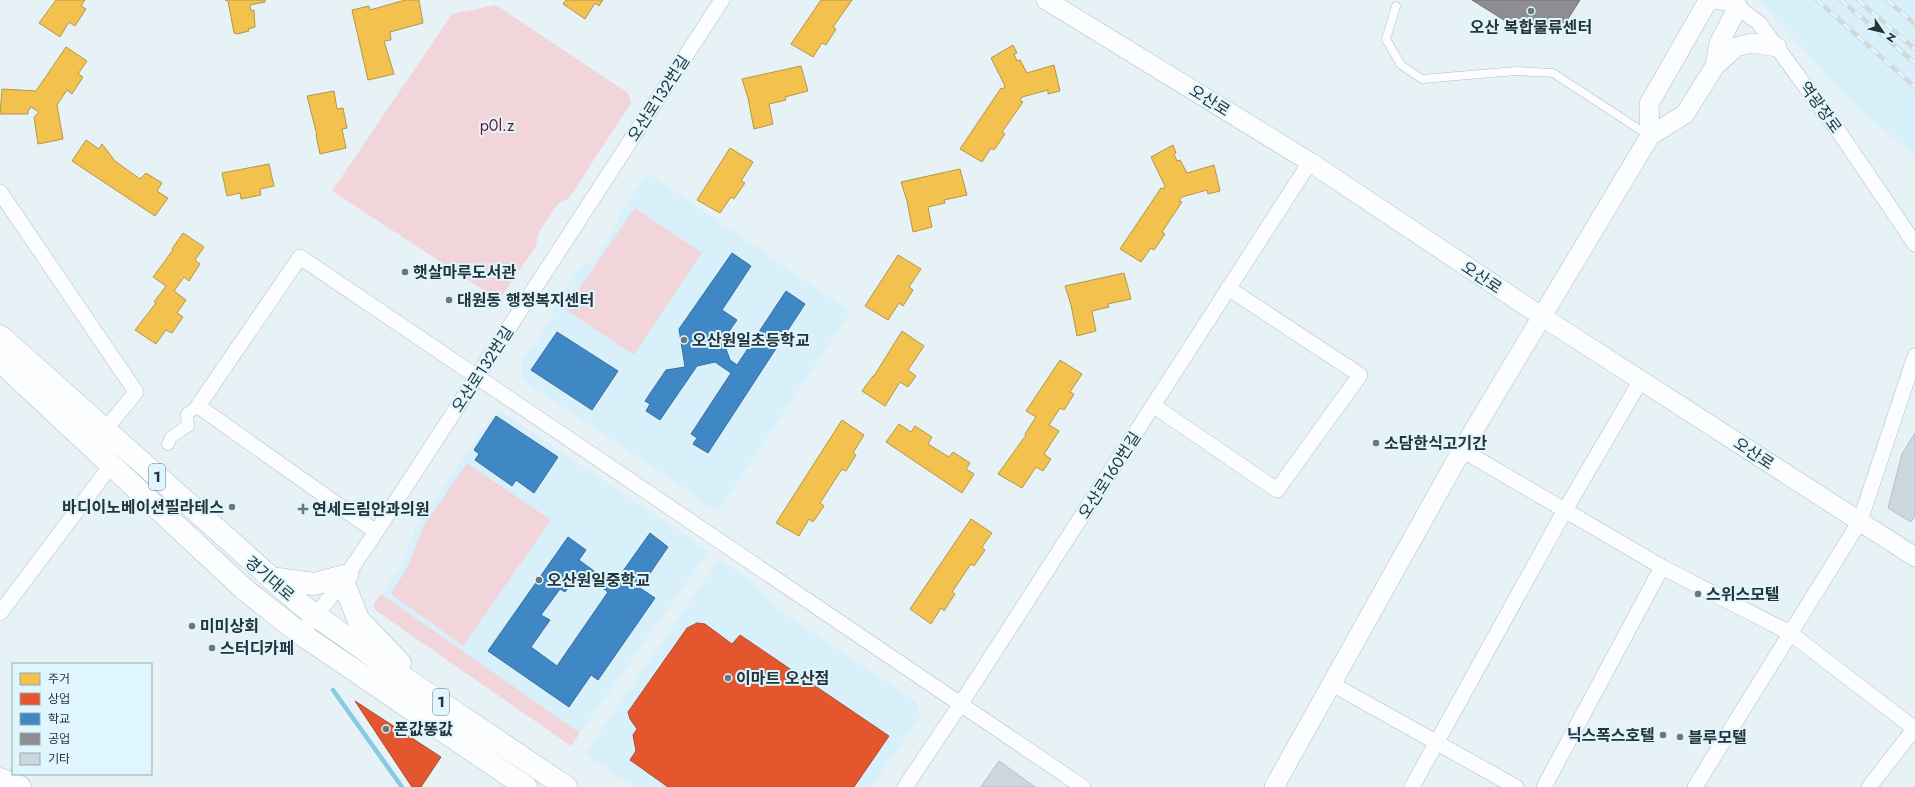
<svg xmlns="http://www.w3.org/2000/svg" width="1915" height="787" viewBox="0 0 1915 787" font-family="Jost,'Noto Sans KR',sans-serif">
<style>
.built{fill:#d7f0fa}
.green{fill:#f1d5da}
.homes{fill:#f2c14e;stroke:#b59748}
.shops{fill:#e4572e;stroke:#ab4d32}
.schools{fill:#3f88c5;stroke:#386f9b;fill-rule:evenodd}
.industry{fill:#8d8d92;stroke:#6e7378}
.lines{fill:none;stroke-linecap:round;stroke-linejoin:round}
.stream{stroke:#85cbe2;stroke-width:4.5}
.building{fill:#ccd8dd;stroke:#b3bfc3}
.service-casing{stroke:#b2bec2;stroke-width:9}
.pedestrian-casing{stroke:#b2bec2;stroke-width:13}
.minor-casing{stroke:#b2bec2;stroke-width:16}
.tertiary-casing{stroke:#b2bec2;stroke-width:20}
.secondary-casing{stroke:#b2bec2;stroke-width:23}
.primary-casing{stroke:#b2bec2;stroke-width:23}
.service{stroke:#fbfdfe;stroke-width:8}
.pedestrian{stroke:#fbfdfe;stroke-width:12}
.minor{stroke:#fbfdfe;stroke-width:15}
.tertiary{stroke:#fbfdfe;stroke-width:19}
.secondary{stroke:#fbfdfe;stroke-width:22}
.primary{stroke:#fbfdfe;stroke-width:22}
.rail-casing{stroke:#d3d8d9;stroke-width:4.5}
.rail{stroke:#e0f6fe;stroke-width:3;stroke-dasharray:9;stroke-linecap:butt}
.poi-dot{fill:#6a777c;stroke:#e0f6fe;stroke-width:1.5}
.labels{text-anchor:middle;stroke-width:4;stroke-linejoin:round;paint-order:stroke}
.shield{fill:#e0f6fe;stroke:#5e6f75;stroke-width:1}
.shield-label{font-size:15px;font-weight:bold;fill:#26353a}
.poi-label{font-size:16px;font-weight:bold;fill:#26353a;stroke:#e0f6fe;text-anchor:start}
.street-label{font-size:16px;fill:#26353a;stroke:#e0f6fe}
.park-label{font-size:16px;fill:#74142c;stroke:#e0f6fe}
</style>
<rect width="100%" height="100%" fill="#e7f2f7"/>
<!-- built -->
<path class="built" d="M 1758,0 L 1915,0 L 1915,157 L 1850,100 Z
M 647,173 L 851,311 L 718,512 L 523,380 L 521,363 L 553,317 L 555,304 L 577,272 L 596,257 L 615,228 L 620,213 Z
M 502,412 L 709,551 L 580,733 L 381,594 L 400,567 L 417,525 L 494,414 Z
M 719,559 L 753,583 L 770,603 L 916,702 L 921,715 L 871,787 L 635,787 L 585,754 Z"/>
<!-- green -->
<path class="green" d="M 496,5 L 628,93 L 631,103 L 569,198 L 558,204 L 539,232 L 536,246 L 499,300 L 332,191 L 452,14 Z
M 635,208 L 702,253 L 634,355 L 565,309 Z
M 467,463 L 551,520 L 463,646 L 391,594 L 407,568 L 423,527 Z
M 381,594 L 580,733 L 571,746 L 375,610 L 374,604 Z"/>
<!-- homes -->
<path class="homes" d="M 56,0 L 85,0 L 81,6 L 86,9 L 75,26 L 69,22 L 60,37 L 39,23 Z
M 225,0 L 265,0 L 265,2 L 250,5 L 251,11 L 254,10 L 255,27 L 248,29 L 249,31 L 237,34 L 234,33 L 228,1 Z
M 405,0 L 419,0 L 423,23 L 390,32 L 391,40 L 384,41 L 394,74 L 368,80 L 352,10 L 369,6 L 370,10 Z
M 566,0 L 603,0 L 599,6 L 595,3 L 585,19 L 563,4 Z
M 821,0 L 852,0 L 833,27 L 836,29 L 826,45 L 822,43 L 813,57 L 791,44 Z
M 1013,45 L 1017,53 L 1014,54 L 1017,61 L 1020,60 L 1027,73 L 1054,65 L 1060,91 L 1048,94 L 1048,90 L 1022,97 L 1020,101 L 1023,102 L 1002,132 L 1005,134 L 994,150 L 991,148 L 982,162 L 960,149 L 1001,88 L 1003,89 L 1005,86 L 991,58 Z
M 66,47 L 87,61 L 78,74 L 83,77 L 72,94 L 67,90 L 57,105 L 63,139 L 38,144 L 34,117 L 39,112 L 31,107 L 28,111 L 28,114 L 0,114 L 2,89 L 36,91 Z
M 801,66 L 808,91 L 785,97 L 786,100 L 769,104 L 773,124 L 754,129 L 748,98 L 742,79 Z
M 334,91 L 337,109 L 343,108 L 347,128 L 342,129 L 346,148 L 320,154 L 316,135 L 317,135 L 307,96 Z
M 86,140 L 99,149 L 102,144 L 115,161 L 140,179 L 146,173 L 162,183 L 157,191 L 168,198 L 155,216 L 72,161 Z
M 1173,145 L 1176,153 L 1174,154 L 1177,161 L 1180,160 L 1187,173 L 1214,165 L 1220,191 L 1208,194 L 1207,190 L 1182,197 L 1179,201 L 1182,202 L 1162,232 L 1165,234 L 1154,250 L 1151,248 L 1141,262 L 1120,249 L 1161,188 L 1163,189 L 1165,186 L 1151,157 Z
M 730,148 L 753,162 L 741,181 L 745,183 L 734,199 L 731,197 L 720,213 L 697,200 Z
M 269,164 L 274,186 L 260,189 L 261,195 L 241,199 L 240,193 L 227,196 L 222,173 Z
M 960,169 L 967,195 L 944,200 L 945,203 L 928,207 L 932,227 L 913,232 L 907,201 L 901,182 Z
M 183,233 L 204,247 L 195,260 L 200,264 L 189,281 L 184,277 L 174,291 L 186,300 L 177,313 L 183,317 L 172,333 L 166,330 L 156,344 L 135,330 L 156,303 L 154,302 L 166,286 L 153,277 L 173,250 L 172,249 Z
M 898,255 L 921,269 L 909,287 L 913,290 L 903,306 L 899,303 L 888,320 L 865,306 Z
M 1124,273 L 1131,299 L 1108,304 L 1109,307 L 1092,311 L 1096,331 L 1077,336 L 1071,305 L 1065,286 Z
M 902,331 L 924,346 L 908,370 L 916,376 L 908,387 L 900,382 L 885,406 L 862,391 L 873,376 L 874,376 Z
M 1060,360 L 1082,374 L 1070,392 L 1074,394 L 1064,410 L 1060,408 L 1049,425 L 1059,431 L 1044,454 L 1051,459 L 1043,471 L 1036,467 L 1022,488 L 998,474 L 1026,435 L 1025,434 L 1036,417 L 1026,411 Z
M 842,420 L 864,435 L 853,453 L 856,455 L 846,471 L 842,469 L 820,503 L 824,506 L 813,522 L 809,519 L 799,536 L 776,523 Z
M 899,424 L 911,432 L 915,426 L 932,437 L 928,444 L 949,457 L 953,452 L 970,463 L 966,469 L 974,474 L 962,493 L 886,442 Z
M 971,519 L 992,533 L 982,547 L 985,550 L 974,566 L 971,564 L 952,592 L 955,594 L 944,611 L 941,608 L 931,624 L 910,609 Z"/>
<!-- shops -->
<path class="shops" d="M 697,623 L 705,624 L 732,644 L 740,635 L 889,736 L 854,787 L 668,787 L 630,760 L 636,751 L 633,735 L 637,729 L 630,719 L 628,712 L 687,628 Z
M 355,701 L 441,757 L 421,787 L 412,787 Z"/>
<!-- schools -->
<path class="schools" d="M 732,253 L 751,266 L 722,310 L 737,320 L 723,340 L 730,360 L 737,365 L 786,291 L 805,304 L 708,453 L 693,444 L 697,438 L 691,434 L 731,373 L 715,362 L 697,366 L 660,420 L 646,411 L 650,404 L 645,401 L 666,370 L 685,367 L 679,329 Z
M 557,332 L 618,371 L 592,410 L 531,370 Z
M 496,416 L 558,457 L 534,493 L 516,480 L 512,486 L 475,460 L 479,454 L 474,450 Z
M 650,533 L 668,547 L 640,588 L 655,598 L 598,680 L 591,675 L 569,707 L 488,651 L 568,537 L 586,550 L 579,560 L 613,585 ZM 580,572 L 608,592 L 557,666 L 531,647 L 550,620 L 541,615 L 560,589 L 565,592 Z"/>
<!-- industry -->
<path class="industry" d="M 1472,0 L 1580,0 L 1566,22 L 1529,30 L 1512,25 Z"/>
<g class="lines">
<!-- stream -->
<path class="stream" d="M 333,690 L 402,787"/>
</g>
<!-- building -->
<path class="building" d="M 1915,433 L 1915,516 L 1911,522 L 1888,508 L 1902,454 Z
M 999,761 L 1035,787 L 981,787 Z"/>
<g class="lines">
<defs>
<path id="service" d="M 1396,6 L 1386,39 L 1401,65 L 1422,79 L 1516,71 L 1553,73 L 1648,135"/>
<path id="pedestrian" d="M 168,444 L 171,437 C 179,433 181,429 188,426 L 187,414 L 198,406"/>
<path id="minor" d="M 1705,6 L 1716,1 L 1733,4 L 1759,23 L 1839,132 L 1915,244
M 0,192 L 136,392 L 104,431
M 1154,406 L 1277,490 L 1360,375 L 1228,288
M 1462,450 L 1662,567
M 376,532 L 198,406 L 300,257 L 1083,787
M 0,613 L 112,464
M 301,634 L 340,585 L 376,532 L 722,0
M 1332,684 L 1516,787
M 905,787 L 960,705 L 1310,162
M 1412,787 L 1565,510 L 1641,380
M 1544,787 L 1662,567 L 1790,633 L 1915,729
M 1695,787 L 1860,521 L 1915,356
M 1869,787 L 1915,728"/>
<path id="tertiary" d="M 1046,0 L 1310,162 L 1541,316 L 1915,557
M 1715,66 L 1719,43 L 1738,7
M 1650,136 L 1649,104 L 1705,6
M 1274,787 L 1462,450 L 1650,136 L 1685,114 L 1715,66 L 1736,47 L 1752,43 L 1777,47"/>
<path id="secondary" d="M 0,779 L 20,787"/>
<path id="primary" d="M 0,336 L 304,607 L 401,676 L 566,787
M 0,361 L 244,589 L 301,634 L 526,787
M 271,578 L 314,584 L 347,575
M 343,581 L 358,619 L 400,663"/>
</defs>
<!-- service casing -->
<use href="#service" class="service-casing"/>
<!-- pedestrian casing -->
<use href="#pedestrian" class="pedestrian-casing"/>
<!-- minor casing -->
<use href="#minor" class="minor-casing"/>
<!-- tertiary casing -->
<use href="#tertiary" class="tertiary-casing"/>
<!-- secondary casing -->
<use href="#secondary" class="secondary-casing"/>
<!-- primary casing -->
<use href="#primary" class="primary-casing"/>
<!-- service -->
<use href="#service" class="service"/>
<!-- pedestrian -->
<use href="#pedestrian" class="pedestrian"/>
<!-- minor -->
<use href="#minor" class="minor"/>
<!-- tertiary -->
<use href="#tertiary" class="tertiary"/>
<!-- secondary -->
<use href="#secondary" class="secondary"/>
<!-- primary -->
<use href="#primary" class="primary"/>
<defs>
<path id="rail" d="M 1817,0 L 1915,87
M 1841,0 L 1915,63
M 1858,0 L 1915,49
M 1887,0 L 1915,24"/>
</defs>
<!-- rail casing -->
<use href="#rail" class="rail-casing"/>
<!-- rail -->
<use href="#rail" class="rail"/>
</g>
<!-- markers -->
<g class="poi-dot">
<circle cx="1531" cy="11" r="4"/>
<circle cx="405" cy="272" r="4"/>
<circle cx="449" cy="300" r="4"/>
<circle cx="684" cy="340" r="4"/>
<circle cx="1376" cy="443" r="4"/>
<circle cx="232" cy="507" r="4"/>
<path d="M301 503h4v4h4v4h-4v4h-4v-4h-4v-4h4z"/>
<circle cx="539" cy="580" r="4"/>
<circle cx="1698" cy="594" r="4"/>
<circle cx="192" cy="626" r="4"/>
<circle cx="212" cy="648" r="4"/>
<circle cx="728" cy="678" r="4"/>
<circle cx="386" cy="729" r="4"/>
<circle cx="1663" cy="735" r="4"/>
<circle cx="1680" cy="737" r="4"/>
</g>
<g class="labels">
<!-- shield labels -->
<g class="shield">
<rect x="149" y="464" width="16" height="26" rx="3"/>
<rect x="433" y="689" width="16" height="26" rx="3"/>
</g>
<g class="shield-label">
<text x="157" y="482">1</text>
<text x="441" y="707">1</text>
</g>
<!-- poi labels -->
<g class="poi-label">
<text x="1531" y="33" text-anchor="middle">오산 복합물류센터</text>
<text x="413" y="278">햇살마루도서관</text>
<text x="457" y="306">대원동 행정복지센터</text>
<text x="692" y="346">오산원일초등학교</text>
<text x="1384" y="449">소담한식고기간</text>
<text x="224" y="513" text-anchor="end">바디이노베이션필라테스</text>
<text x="312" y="515">연세드림안과의원</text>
<text x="547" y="586">오산원일중학교</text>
<text x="1706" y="600">스위스모텔</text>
<text x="200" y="632">미미상회</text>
<text x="220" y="654">스터디카페</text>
<text x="736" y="684">이마트 오산점</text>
<text x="394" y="735">폰값똥값</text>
<text x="1655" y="741" text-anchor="end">닉스폭스호텔</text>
<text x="1688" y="743">블루모텔</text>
</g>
<!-- street labels -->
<g class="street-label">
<text transform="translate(658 98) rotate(-57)" y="6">오산로132번길</text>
<text transform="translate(1210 100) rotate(32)" y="6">오산로</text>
<text transform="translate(1821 107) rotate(54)" y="6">역광장로</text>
<text transform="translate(1482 277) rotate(34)" y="6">오산로</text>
<text transform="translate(482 369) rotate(-57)" y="6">오산로132번길</text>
<text transform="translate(1754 453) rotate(33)" y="6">오산로</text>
<text transform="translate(1109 475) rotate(-57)" y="6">오산로160번길</text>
<text transform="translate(270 578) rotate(41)" y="6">경기대로</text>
</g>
<!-- park labels -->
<g class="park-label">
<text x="497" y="131">p0l.z</text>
</g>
</g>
<!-- legend -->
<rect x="12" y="663" width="140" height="112" fill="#e0f6fe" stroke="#96a9b0"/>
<rect x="20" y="673" width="20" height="12" fill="#f2c14e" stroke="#96a9b0"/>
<text x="48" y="683" font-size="12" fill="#26353a">주거</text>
<rect x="20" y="693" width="20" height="12" fill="#e4572e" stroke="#96a9b0"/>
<text x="48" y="703" font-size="12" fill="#26353a">상업</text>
<rect x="20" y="713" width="20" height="12" fill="#3f88c5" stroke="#96a9b0"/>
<text x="48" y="723" font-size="12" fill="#26353a">학교</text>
<rect x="20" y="733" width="20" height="12" fill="#8d8d92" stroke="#96a9b0"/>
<text x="48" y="743" font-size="12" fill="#26353a">공업</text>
<rect x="20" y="753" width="20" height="12" fill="#ccd8dd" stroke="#96a9b0"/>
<text x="48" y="763" font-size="12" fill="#26353a">기타</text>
<!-- north arrow -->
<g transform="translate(1883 32) rotate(125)" stroke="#e0f6fe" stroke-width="3" paint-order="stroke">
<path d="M0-3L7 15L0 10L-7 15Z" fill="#26353a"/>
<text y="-6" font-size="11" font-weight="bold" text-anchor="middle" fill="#26353a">N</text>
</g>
</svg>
